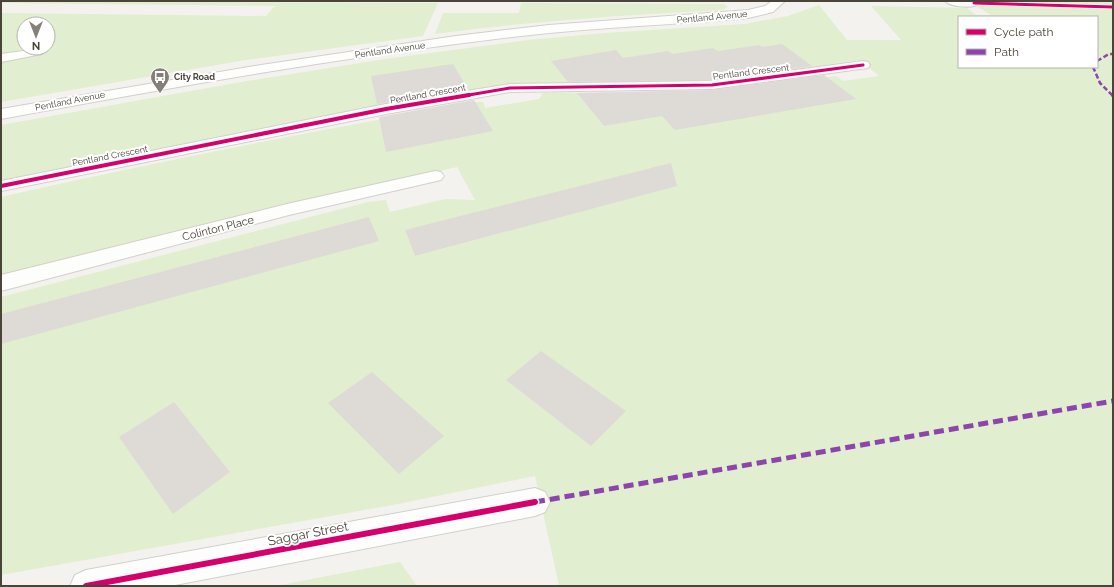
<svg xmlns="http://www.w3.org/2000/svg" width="1114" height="587" viewBox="0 0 1114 587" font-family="Raleway,sans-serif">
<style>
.green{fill:#e1eecf;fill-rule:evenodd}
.building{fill:#dedbd6}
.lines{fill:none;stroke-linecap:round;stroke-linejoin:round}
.service-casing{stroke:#d2d0cb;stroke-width:2}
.minor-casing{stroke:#d2d0cb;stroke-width:2}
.tertiary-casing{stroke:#d2d0cb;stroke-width:2}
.service{fill:#fdfdfc;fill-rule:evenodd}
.minor{fill:#fdfdfc;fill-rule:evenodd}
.tertiary{fill:#fdfdfc;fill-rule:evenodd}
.quiet-far2{stroke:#8e44ad;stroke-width:2.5;stroke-dasharray:5 2.5;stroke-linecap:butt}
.quiet-far1{stroke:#8e44ad;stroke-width:3;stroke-dasharray:6 3;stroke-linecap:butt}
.quiet{stroke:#8e44ad;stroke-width:5;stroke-dasharray:10 5;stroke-linecap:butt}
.cycleway-far2-casing{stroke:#fff;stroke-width:4.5}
.cycleway-far1-casing{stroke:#fff;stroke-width:6}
.cycleway-casing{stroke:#fff;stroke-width:9}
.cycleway-far2{stroke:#d6006c;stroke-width:3}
.cycleway-far1{stroke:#d6006c;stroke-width:4}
.cycleway{stroke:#d6006c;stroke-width:6}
.labels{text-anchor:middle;stroke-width:4;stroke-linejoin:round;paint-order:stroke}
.far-street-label{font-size:9px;fill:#4b4439;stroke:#fff}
.far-poi-label{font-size:9px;font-weight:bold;fill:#4b4439;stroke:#fff;text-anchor:start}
.street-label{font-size:11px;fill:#4b4439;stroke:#fff}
.near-street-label{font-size:13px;fill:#4b4439;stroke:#fff}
</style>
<rect width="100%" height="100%" fill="#f4f2ee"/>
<!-- green -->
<path class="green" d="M 1,1 L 438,3 L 423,36 L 246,60 L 1,102 L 1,13 L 266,16 L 275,6 L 1,3 ZM 24,24 L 48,24 L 48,48 L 24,48 Z
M 967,1 L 1113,1 L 1113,586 L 559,586 L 535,476 L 398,504 L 1,575 L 1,297 L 368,202 L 386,200 L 390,212 L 445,199 L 475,200 L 457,167 L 286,205 L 1,277 L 1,197 C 158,161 316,131 474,102 L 483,102 L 485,108 L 539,99 L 543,93 L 708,92 L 836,76 L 843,81 L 879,76 L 860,60 L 706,81 L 506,85 L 253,130 L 1,182 L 1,125 L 247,81 L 385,59 L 528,40 L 605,33 L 744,24 L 788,16 L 819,5 L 847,40 L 901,40 L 871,6 L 967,8 L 976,15 L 991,15 ZM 959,17 L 1097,17 L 1097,67 L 959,67 ZM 653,192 L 415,256 L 405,230 Z
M 521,3 L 724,4 L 728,7 L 723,10 C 627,15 531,21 435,34 L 443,13 L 519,13 Z
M 400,562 L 417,586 L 275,586 Z"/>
<!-- building -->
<path class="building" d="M 782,44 L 812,66 L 712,80 L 568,82 L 551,61 L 616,50 L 623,58 L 668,51 L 672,54 L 713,48 L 718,51 L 759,45 L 762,47 Z
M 453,64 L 468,89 L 377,104 L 371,76 Z
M 824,75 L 856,99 L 675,130 L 662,116 L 604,126 L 577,93 L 712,90 Z
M 474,100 L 493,131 L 386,152 L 379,117 Z
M 671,163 L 677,186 L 415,256 L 405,230 Z
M 369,217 L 379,241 L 1,344 L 1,314 Z
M 541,351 L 626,411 L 591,446 L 506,380 Z
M 372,372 L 444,436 L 399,474 L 328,403 Z
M 174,402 L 230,472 L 173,514 L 119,437 Z"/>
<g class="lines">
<defs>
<path id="service" d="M 38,49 L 44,52 L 42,54 L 1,62 L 1,54 Z"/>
<path id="minor" d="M 945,1 L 978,1 L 980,3 C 975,9 950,7 945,1 Z
M 863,61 L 868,62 L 870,65 L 868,68 L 712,89 L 510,92 L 386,114 L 1,191 L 1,181 L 386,104 L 510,84 L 712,81 Z
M 435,171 L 441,172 L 444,176 L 441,180 L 289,215 L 1,291 L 1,275 L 287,204 Z
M 535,488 L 545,492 L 550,502 L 545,512 L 535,516 L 170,586 L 70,586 L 75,575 L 86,570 Z"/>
<path id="tertiary" d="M 772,1 L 785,1 L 773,12 L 748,18 C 673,25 597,27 521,36 C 347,56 174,87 1,119 L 1,109 L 261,65 L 456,36 L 549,25 L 748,10 L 765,6 Z"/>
</defs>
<!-- service casing -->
<use href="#service" class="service-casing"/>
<!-- minor casing -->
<use href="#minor" class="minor-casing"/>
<!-- tertiary casing -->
<use href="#tertiary" class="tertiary-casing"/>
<!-- service -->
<use href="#service" class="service"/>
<!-- minor -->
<use href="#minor" class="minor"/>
<!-- tertiary -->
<use href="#tertiary" class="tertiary"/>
<!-- quiet-far2 -->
<path class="quiet-far2" d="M 1097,61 L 1109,54 L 1113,54
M 1093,67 L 1100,83 L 1113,96"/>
<!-- quiet-far1 -->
<path class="quiet-far1" d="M 1112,95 L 1113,96"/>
<!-- quiet -->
<path class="quiet" d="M 535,502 L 1113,401"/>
<defs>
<path id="cycleway-far2" d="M 974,3 L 1113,7
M 463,96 L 510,88 L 712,85 L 863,65"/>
<path id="cycleway-far1" d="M 1,186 L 386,109 L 469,95"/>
<path id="cycleway" d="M 86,586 L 535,502"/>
</defs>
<!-- cycleway-far2 casing -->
<use href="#cycleway-far2" class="cycleway-far2-casing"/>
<!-- cycleway-far1 casing -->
<use href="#cycleway-far1" class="cycleway-far1-casing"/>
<!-- cycleway casing -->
<use href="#cycleway" class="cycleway-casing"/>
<!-- cycleway-far2 -->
<use href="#cycleway-far2" class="cycleway-far2"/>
<!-- cycleway-far1 -->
<use href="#cycleway-far1" class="cycleway-far1"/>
<!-- cycleway -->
<use href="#cycleway" class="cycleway"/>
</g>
<!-- icons -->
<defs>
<symbol id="bus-pin" viewBox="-11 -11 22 30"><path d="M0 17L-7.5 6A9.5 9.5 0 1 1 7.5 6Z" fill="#868178" stroke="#fff"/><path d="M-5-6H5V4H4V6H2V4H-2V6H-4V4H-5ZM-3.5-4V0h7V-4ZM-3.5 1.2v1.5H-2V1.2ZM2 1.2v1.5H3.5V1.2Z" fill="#fff"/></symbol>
</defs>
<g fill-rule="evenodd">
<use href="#bus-pin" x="149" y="66" width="22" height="30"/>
</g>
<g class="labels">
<!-- far-street labels -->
<g class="far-street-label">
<text transform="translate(712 17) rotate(-5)" y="3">Pentland Avenue</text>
<text transform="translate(390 50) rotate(-8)" y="3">Pentland Avenue</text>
<text transform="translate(751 72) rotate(-7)" y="3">Pentland Crescent</text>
<text transform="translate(428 94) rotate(-10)" y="3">Pentland Crescent</text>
<text transform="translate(70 101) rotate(-11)" y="3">Pentland Avenue</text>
<text transform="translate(110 156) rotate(-11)" y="3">Pentland Crescent</text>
</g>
<!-- far-poi labels -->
<g class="far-poi-label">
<text x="174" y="80">City Road</text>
</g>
<!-- street labels -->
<g class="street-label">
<text transform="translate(218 228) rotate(-14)" y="4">Colinton Place</text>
</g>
<!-- near-street labels -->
<g class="near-street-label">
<text transform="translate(308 533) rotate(-11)" y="5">Saggar Street</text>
</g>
</g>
<!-- border -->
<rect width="1114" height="587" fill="none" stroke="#4b4439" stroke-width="4"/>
<!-- legend -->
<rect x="958" y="16" width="140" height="52" fill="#ffffff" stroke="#b7b4b0"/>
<rect x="966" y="29" width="20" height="6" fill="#d6006c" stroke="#b7b4b0"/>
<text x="994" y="36" font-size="12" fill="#4b4439">Cycle path</text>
<rect x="966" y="49" width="20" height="6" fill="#8e44ad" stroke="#b7b4b0"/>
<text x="994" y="56" font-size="12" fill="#4b4439">Path</text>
<!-- north arrow -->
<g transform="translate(36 36) rotate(180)"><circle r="19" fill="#ffffff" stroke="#b7b4b0"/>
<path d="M0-3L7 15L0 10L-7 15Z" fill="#868178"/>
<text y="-6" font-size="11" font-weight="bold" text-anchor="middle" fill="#4b4439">N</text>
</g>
</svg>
